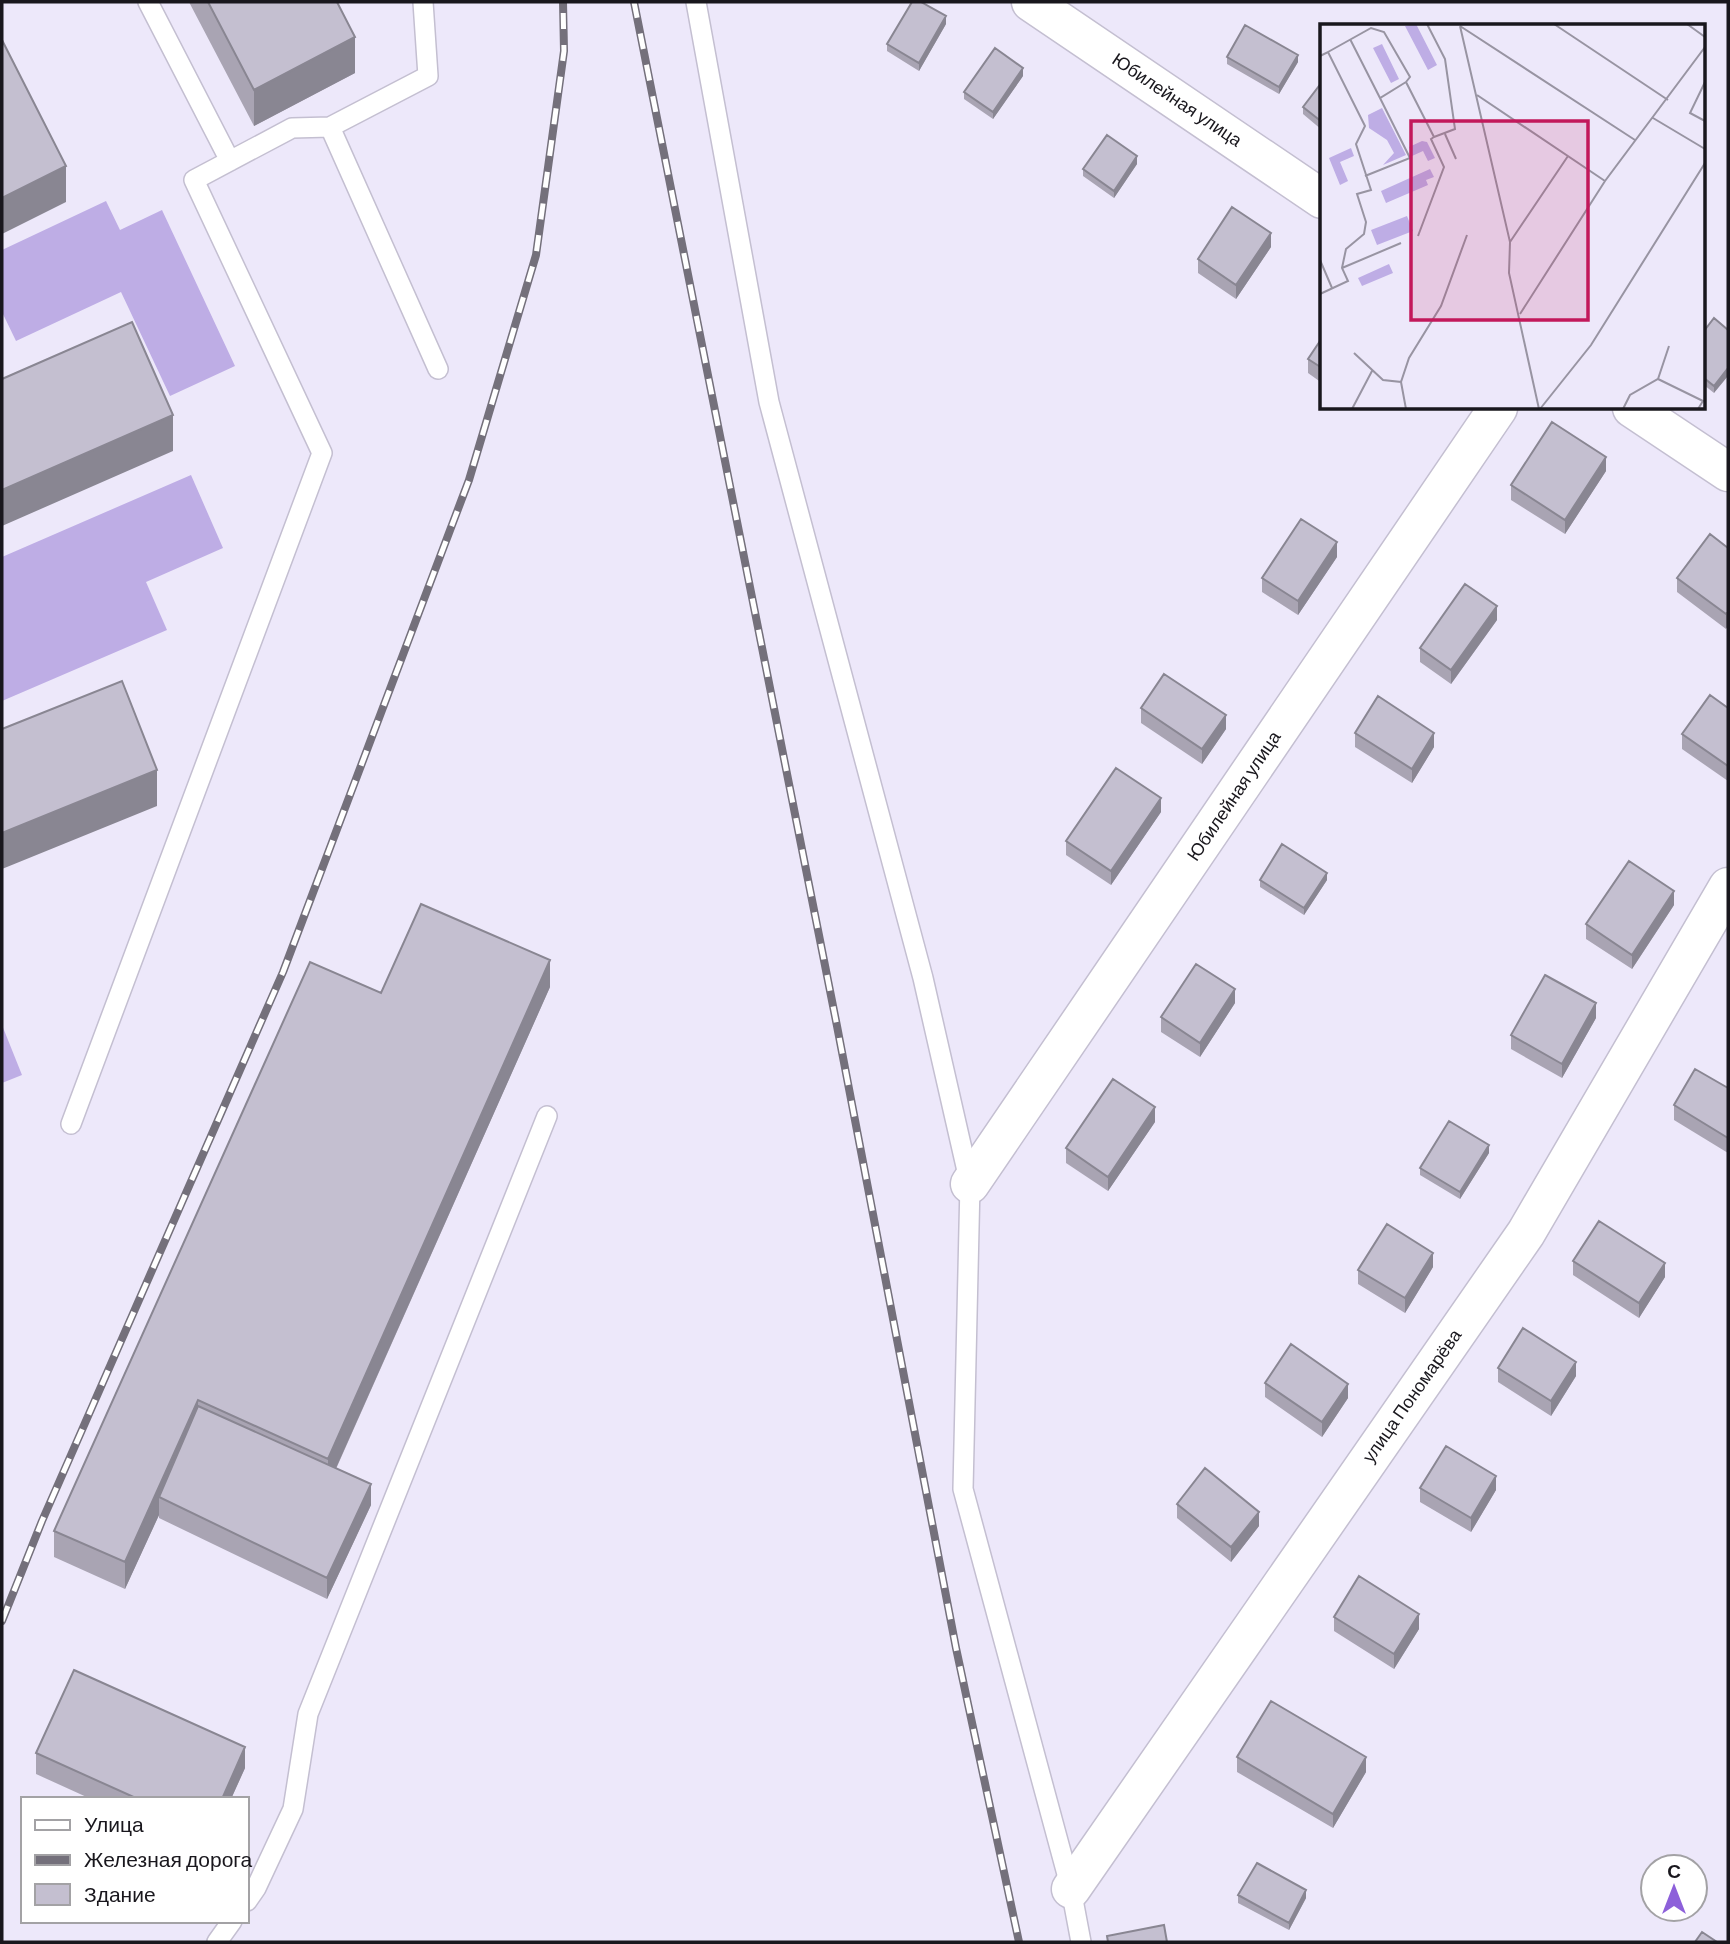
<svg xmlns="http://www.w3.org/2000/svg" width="1730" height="1944" viewBox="0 0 1730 1944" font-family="Barlow,sans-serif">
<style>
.forest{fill:#beade5}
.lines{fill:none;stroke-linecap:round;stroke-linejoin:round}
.lane-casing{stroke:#c4bfd1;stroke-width:22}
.street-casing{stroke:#c4bfd1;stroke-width:41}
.lane{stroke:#fff;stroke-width:19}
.street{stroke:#fff;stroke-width:38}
.rail-casing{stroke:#74707b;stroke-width:8}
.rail{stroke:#fff;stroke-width:5;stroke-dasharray:16;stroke-linecap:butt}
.wall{fill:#a9a4b3}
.shaded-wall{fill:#898692}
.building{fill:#c4bfd0;stroke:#898692;stroke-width:2}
.labels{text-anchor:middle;stroke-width:5;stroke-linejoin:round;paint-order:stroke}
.street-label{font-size:18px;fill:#19171d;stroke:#fff}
.inset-road{fill:none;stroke:#9894a2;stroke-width:2}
.view{fill:#c2185b;fill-opacity:0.15;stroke:#c2185b;stroke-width:3.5}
.inset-edge{fill:none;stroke:#19171d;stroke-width:3.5}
</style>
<rect width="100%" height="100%" fill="#ede8fa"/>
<!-- forest -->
<path class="forest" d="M 106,201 L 120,230 L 162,210 L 235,366 L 170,396 L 121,292 L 16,341 L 2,312 L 2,250 Z
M 191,475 L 223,548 L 146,582 L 167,630 L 2,701 L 2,557 Z
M 2,1025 L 22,1075 L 2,1083 Z"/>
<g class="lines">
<defs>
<path id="lane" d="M 148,2 L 230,161
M 696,2 L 769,402 L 923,978 L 970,1184 L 963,1489 L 1071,1889 L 1081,1942
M 330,127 L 438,369
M 71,1124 L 322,453 L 194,180 L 292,128 L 330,127 L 428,76 L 423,2
M 247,1901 L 256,1888 L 293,1809 L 308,1714 L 547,1116
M 217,1942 L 232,1921"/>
<path id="street" d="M 1031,2 L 1322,199
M 1632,408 L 1728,472
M 970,1184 L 1498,408
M 1071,1889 L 1526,1233 L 1728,887"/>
</defs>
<!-- lane casing -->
<use href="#lane" class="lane-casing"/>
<!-- street casing -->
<use href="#street" class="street-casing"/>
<!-- lane -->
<use href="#lane" class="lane"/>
<!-- street -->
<use href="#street" class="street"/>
<defs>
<path id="rail" d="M 634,2 L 837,1026 L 956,1648 L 1019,1942
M 2,1621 L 42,1521 L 283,972 L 469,480 L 536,255 L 564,51 L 563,2"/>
</defs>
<!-- rail casing -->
<use href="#rail" class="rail-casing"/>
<!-- rail -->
<use href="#rail" class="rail"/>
</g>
<!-- wall -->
<path class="wall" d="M 189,2 L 337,2 L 355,73 L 254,126 Z
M 946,24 L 919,71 L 887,51 L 887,44 Z
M 1227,57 L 1298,62 L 1279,94 L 1227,64 Z
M 1023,76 L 993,119 L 964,99 L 964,92 Z
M 1322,82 L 1322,130 L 1303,114 L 1303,107 Z
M 1137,164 L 1114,198 L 1083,176 L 1083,169 Z
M 1271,247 L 1236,299 L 1198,273 L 1198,259 Z
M 1728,330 L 1714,393 L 1704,385 L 1704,331 Z
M 1322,338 L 1322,383 L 1308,373 L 1308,359 Z
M 1606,471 L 1565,534 L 1511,500 L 1511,485 Z
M 1728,548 L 1726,629 L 1677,592 L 1677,578 Z
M 1337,557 L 1298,615 L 1262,592 L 1262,578 Z
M 1497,620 L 1451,684 L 1420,662 L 1420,648 Z
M 1141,708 L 1226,729 L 1202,764 L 1141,723 Z
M 1728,708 L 1728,781 L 1682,749 L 1682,734 Z
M 1355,733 L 1434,747 L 1412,783 L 1355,747 Z
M 1161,812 L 1111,885 L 1066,855 L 1066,841 Z
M 1260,880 L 1327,880 L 1304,915 L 1260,887 Z
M 1674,905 L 1632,969 L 1586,939 L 1586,924 Z
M 550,987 L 336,1469 L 371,1505 L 327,1599 L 159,1518 L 159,1515 L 125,1589 L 54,1557 L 54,1531 L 381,993 Z
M 1235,1003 L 1200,1057 L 1161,1032 L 1161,1017 Z
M 1596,1018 L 1562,1078 L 1511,1049 L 1511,1035 Z
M 1728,1088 L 1728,1153 L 1674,1120 L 1674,1105 Z
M 1155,1122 L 1108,1191 L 1066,1163 L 1066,1148 Z
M 1489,1153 L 1460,1199 L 1420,1175 L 1420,1168 Z
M 1573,1261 L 1665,1277 L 1639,1318 L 1573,1275 Z
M 1433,1267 L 1405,1313 L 1358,1284 L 1358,1270 Z
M 1498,1368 L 1576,1376 L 1551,1416 L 1498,1382 Z
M 1265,1383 L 1348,1398 L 1322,1437 L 1265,1397 Z
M 1420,1488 L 1496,1490 L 1471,1532 L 1420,1502 Z
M 1177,1504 L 1259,1526 L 1231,1562 L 1177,1518 Z
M 1334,1617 L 1419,1629 L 1394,1669 L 1334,1631 Z
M 36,1753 L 245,1768 L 231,1799 L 91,1799 L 36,1774 Z
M 1237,1757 L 1366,1772 L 1333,1828 L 1237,1772 Z
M 1238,1895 L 1306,1898 L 1289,1930 L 1238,1903 Z"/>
<!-- shaded-wall -->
<path class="shaded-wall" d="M 946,16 L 946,24 L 919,71 L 919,63 Z
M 355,37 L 355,73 L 254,126 L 254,90 Z
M 1298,55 L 1298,62 L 1279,94 L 1279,87 Z
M 1023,68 L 1023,76 L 993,119 L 993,112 Z
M 1137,156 L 1137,164 L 1114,198 L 1114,191 Z
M 66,166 L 66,202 L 2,234 L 2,198 Z
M 1271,233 L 1271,247 L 1236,299 L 1236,285 Z
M 1728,368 L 1728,376 L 1714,393 L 1714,386 Z
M 173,415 L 173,451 L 2,526 L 2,490 Z
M 1606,457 L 1606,471 L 1565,534 L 1565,520 Z
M 1337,542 L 1337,557 L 1298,615 L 1298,601 Z
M 1497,606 L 1497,620 L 1451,684 L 1451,670 Z
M 1728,612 L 1728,626 L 1726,629 L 1726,614 Z
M 1226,715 L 1226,729 L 1202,764 L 1202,749 Z
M 1434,733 L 1434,747 L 1412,783 L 1412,769 Z
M 157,770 L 157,806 L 2,869 L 2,833 Z
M 1161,798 L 1161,812 L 1111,885 L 1111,871 Z
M 1327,873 L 1327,880 L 1304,915 L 1304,908 Z
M 1674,891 L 1674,905 L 1632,969 L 1632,955 Z
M 550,960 L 550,987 L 328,1486 L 328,1459 Z
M 1235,989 L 1235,1003 L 1200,1057 L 1200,1043 Z
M 1596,1003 L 1596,1018 L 1562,1078 L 1562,1064 Z
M 1155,1107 L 1155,1122 L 1108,1191 L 1108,1177 Z
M 1489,1145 L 1489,1153 L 1460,1199 L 1460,1192 Z
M 1433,1253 L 1433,1267 L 1405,1313 L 1405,1298 Z
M 1665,1263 L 1665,1277 L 1639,1318 L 1639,1303 Z
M 1576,1362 L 1576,1376 L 1551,1416 L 1551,1401 Z
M 1348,1384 L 1348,1398 L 1322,1437 L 1322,1422 Z
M 198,1400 L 198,1427 L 159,1497 L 159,1515 L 125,1589 L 125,1562 Z
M 1496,1476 L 1496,1490 L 1471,1532 L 1471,1518 Z
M 371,1484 L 371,1505 L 327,1599 L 327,1578 Z
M 1259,1512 L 1259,1526 L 1231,1562 L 1231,1547 Z
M 1419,1614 L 1419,1629 L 1394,1669 L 1394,1654 Z
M 245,1747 L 245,1768 L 231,1799 L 222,1799 Z
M 1366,1757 L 1366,1772 L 1333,1828 L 1333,1814 Z
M 1306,1890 L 1306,1898 L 1289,1930 L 1289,1923 Z"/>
<!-- building -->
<path class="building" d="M 208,2 L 337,2 L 355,37 L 254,90 Z
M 912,2 L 921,2 L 946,16 L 919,63 L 887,44 Z
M 1245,25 L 1298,55 L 1279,87 L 1227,57 Z
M 2,40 L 66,166 L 2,198 Z
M 995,48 L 1023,68 L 993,112 L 964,92 Z
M 1322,82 L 1322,122 L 1303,107 Z
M 1107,135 L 1137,156 L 1114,191 L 1083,169 Z
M 1232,207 L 1271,233 L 1236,285 L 1198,259 Z
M 1714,318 L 1728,330 L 1728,368 L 1714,386 L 1704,378 L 1704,331 Z
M 132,322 L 173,415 L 2,490 L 2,379 Z
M 1322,338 L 1322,368 L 1308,359 Z
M 1552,422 L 1606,457 L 1565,520 L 1511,485 Z
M 1301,519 L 1337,542 L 1298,601 L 1262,578 Z
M 1710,534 L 1728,548 L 1728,612 L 1726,614 L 1677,578 Z
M 1465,584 L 1497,606 L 1451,670 L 1420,648 Z
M 1164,674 L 1226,715 L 1202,749 L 1141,708 Z
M 122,681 L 157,770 L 2,833 L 2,729 Z
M 1710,695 L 1728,708 L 1728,766 L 1682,734 Z
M 1378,696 L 1434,733 L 1412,769 L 1355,733 Z
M 1116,768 L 1161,798 L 1111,871 L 1066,841 Z
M 1282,844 L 1327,873 L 1304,908 L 1260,880 Z
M 1629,861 L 1674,891 L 1632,955 L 1586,924 Z
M 421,904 L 550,960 L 328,1459 L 198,1400 L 125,1562 L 54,1531 L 310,962 L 381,993 Z
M 1196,964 L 1235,989 L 1200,1043 L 1161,1017 Z
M 1545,975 L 1596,1003 L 1562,1064 L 1511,1035 Z
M 1695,1069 L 1728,1088 L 1728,1138 L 1674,1105 Z
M 1113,1079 L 1155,1107 L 1108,1177 L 1066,1148 Z
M 1449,1121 L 1489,1145 L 1460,1192 L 1420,1168 Z
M 1599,1221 L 1665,1263 L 1639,1303 L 1573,1261 Z
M 1387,1224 L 1433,1253 L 1405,1298 L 1358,1270 Z
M 1523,1328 L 1576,1362 L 1551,1401 L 1498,1368 Z
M 1291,1344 L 1348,1384 L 1322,1422 L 1265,1383 Z
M 198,1406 L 371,1484 L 327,1578 L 159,1497 Z
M 1446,1446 L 1496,1476 L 1471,1518 L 1420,1488 Z
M 1205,1468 L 1259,1512 L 1231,1547 L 1177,1504 Z
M 1359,1576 L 1419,1614 L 1394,1654 L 1334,1617 Z
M 74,1670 L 245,1747 L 222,1799 L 138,1799 L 36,1753 Z
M 1271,1701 L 1366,1757 L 1333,1814 L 1237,1757 Z
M 1257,1863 L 1306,1890 L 1289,1923 L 1238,1895 Z
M 1164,1925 L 1167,1942 L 1108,1942 L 1107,1936 Z
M 1702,1932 L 1717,1942 L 1695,1942 Z"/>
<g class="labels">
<!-- street labels -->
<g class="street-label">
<text transform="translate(1177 100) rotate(34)" y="6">Юбилейная улица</text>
<text transform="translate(1234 796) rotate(-56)" y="6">Юбилейная улица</text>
<text transform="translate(1412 1396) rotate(-55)" y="6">улица Пономарёва</text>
</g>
</g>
<!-- overview -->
<g transform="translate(1320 24)">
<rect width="385" height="385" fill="#ede8fa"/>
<path d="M 96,0 L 117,41 L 108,46 L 85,2 ZM 62,20 L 79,55 L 71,59 L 53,24 ZM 62,84 L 86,131 L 63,141 L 74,129 L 67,116 L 49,104 L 48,91 ZM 102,117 L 107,118 L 115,134 L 108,137 L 103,127 L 92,132 L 89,123 ZM 31,124 L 34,132 L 20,138 L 28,157 L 20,161 L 9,134 ZM 110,145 L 114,153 L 106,156 L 108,161 L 66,179 L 61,167 ZM 87,192 L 93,207 L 57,221 L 51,206 ZM 69,240 L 73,249 L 42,262 L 38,254 Z" fill="#beade5"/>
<path class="inset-road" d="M 107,0 L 125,35 L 135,105 L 114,113M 234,0 L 348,76M 367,0 L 385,13M 140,2 L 190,218 L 189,249 L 219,385M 140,2 L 315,116M 30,15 L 60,74 L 86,58M 8,28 L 51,4 L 64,8 L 90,53 L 86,58 L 114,113 L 111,115 L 124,143 L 98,212M 0,32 L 8,28 L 45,102 L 36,120 L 51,166 L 37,170 L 46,198 L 44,210 L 26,225 L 22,244 L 28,257 L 0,270M 385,58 L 370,89 L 385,97M 157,71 L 285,157M 333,94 L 385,125M 125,110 L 136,135M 45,152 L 90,134 L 60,74M 190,218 L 248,132M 0,236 L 12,264M 22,244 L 81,219M 200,290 L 285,157 L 385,23M 34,329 L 63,356 L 81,358 L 86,385M 338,355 L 349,322M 81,358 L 89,334 L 121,282 L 147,211M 32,385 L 52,347M 220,385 L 271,321 L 385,139M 303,385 L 310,371 L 338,355 L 383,377 L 378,385"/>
<path class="view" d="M 91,97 L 268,97 L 268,296 L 91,296 Z"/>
<rect width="385" height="385" class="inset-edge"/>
</g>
<!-- border -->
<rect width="1730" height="1944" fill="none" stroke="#19171d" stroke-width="7"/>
<!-- legend -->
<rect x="21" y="1797" width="228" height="126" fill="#ffffff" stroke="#a3a2a5" stroke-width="2"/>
<rect x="35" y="1820" width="35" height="10" fill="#ffffff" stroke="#a3a2a5" stroke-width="2"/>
<text x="84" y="1832" font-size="21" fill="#19171d">Улица</text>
<rect x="35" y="1855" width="35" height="10" fill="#74707b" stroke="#a3a2a5" stroke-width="2"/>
<text x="84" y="1867" font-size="21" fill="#19171d">Железная дорога</text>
<rect x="35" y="1884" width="35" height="21" fill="#c4bfd0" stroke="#a3a2a5" stroke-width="2"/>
<text x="84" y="1902" font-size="21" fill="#19171d">Здание</text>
<!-- north arrow -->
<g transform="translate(1674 1888)"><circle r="33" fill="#ffffff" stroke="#a3a2a5" stroke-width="2"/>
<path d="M0-5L12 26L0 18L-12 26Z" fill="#8d60da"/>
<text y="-10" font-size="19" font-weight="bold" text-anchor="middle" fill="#19171d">С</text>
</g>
</svg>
